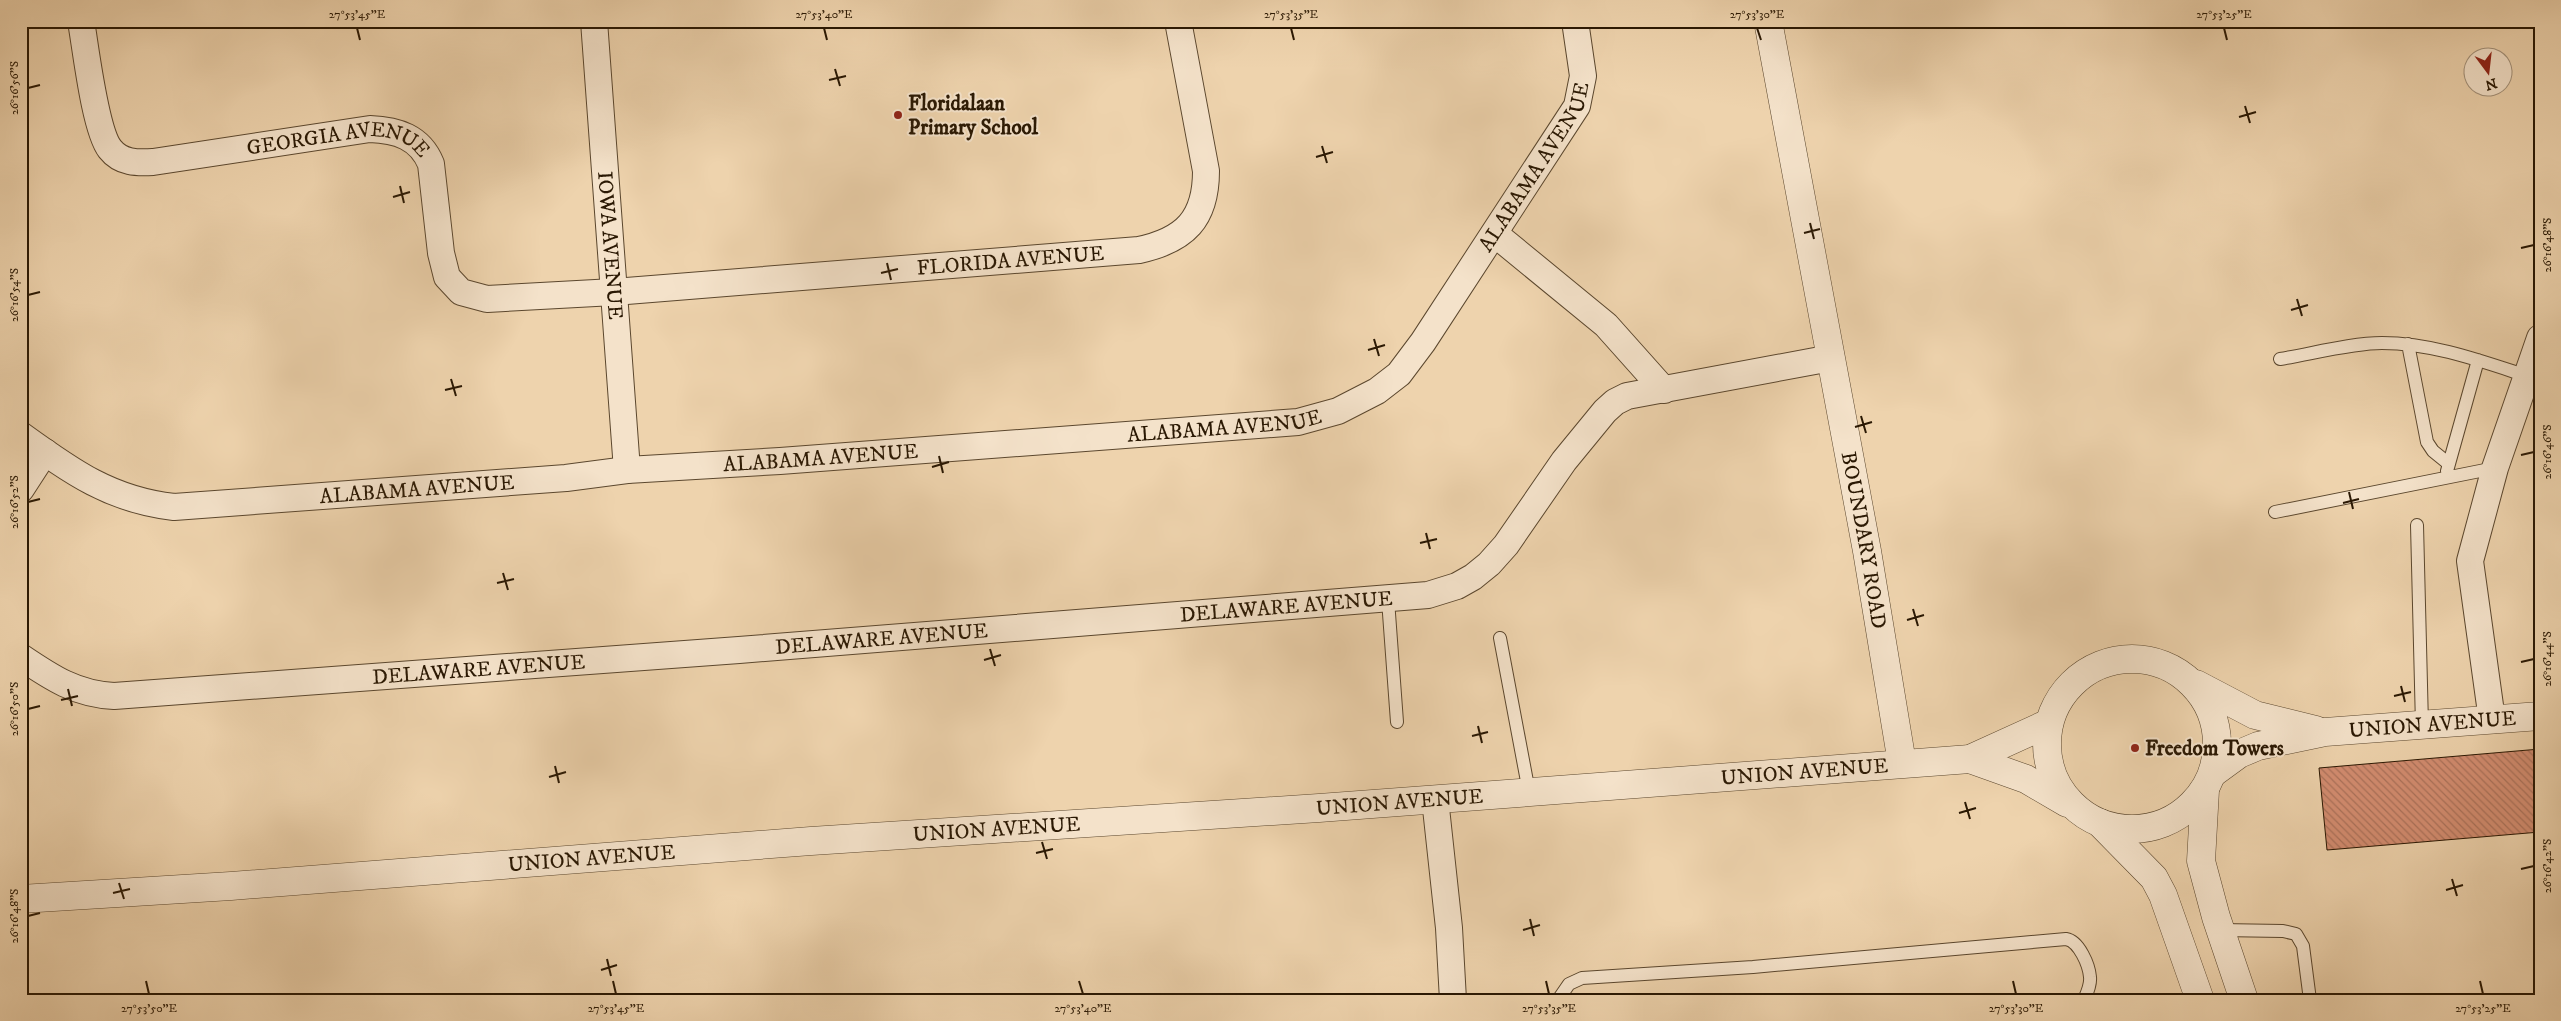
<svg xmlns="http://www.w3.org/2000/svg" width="2561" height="1021" viewBox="0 0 2561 1021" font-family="'IM FELL DW Pica',serif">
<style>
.building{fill:url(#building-back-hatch);stroke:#2a1803}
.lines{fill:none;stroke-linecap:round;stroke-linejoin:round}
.service-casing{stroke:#5b472e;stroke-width:14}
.minor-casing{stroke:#5b472e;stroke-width:28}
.tertiary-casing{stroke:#5b472e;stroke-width:29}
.service{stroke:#f4e2ca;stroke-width:12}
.minor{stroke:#f4e2ca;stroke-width:26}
.tertiary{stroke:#f4e2ca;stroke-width:28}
.ticks{fill:none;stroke:#2a1803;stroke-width:2}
.poi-dot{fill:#8f2418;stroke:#f4e2ca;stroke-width:2}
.labels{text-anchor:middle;stroke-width:4;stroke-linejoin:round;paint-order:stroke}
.poi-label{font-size:21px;font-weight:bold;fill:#2a1803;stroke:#f4e2ca;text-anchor:start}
.street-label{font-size:21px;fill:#2a1803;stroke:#f4e2ca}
.neatline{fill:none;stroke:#2a1803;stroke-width:2}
.ticks-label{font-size:12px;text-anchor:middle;fill:#2a1803}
</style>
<defs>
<pattern id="building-back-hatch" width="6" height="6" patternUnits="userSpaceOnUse" patternTransform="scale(1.25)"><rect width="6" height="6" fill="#d38d71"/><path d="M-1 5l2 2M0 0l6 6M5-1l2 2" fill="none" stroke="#ab725b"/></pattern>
</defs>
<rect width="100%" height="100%" fill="#eed3ad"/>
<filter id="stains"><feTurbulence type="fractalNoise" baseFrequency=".004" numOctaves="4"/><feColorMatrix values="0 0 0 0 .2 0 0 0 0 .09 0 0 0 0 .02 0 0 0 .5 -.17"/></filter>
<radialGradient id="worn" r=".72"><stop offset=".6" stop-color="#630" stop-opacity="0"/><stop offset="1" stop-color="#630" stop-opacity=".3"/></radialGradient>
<!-- building -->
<path class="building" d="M 2540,749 L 2540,832 L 2327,850 L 2319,768 Z"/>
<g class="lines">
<defs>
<path id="service" d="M 2408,344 L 2427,442 L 2433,451 L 2449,464
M 2280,359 C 2311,354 2352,343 2382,343 C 2432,343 2481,361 2527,376
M 2447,471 L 2478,360
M 2275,512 L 2495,468
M 2417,525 L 2422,725
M 1388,600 L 1397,722
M 1500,638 L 1529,792
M 2220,930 L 2283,931 L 2296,934 L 2303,946 L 2310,1000
M 1558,1000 L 1569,984 L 1582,978 L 1753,967 L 2066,939 C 2079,941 2089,965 2090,977 C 2091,985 2087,993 2084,1000"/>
<g id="minor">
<path id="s1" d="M 81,21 C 86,50 95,130 110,149 C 121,163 137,163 153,162 L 370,129 C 397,130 420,137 431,164 L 441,253 L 447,277 L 461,292 L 487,299 L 614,292 L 1139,250 C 1185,240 1206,219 1206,171 L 1178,21"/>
<path id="s2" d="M 594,21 L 627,470"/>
<path d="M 1495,234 L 1606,325 L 1664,390"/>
<path id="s3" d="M 21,435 C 72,472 111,500 174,507 L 566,478 L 627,470 L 780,461 L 1298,422 L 1338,411 L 1377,391 L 1399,374 L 1423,342 L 1577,106 L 1583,76 L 1575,21"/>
<path d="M 21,489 L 45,452"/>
<path id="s4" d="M 21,657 C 52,678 76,694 114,696 L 739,650 L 1428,595 L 1457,586 L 1473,577 L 1489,564 L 1506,545 L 1564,461 L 1605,411 L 1615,402 L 1627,396 L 1831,358"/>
<path d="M 2492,720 L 2470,561 L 2495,468 L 2540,338"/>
<path d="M 1435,799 L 1449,928 L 1453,1000"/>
</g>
<g id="tertiary">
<path id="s5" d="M 1768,21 L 1867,551 L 1902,763"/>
<circle cx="2132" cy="744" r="85"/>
<path d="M 2196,684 L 2255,715 L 2316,730"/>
<path d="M 1970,759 L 2026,779 L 2067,803"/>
<path id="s6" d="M 2213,773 L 2239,754 L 2258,746 L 2325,732 L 2540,716"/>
<path d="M 2205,790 L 2201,861 L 2216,917 L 2244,1000"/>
<path d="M 2100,823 L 2154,878 L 2163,895 L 2200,1000"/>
<path id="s7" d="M 21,899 L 231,886 L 811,841 L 1319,808 L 1970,759 L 2049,723"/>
</g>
</defs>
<!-- service casing -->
<use href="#service" class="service-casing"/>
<!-- minor casing -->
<use href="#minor" class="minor-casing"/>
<!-- tertiary casing -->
<use href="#tertiary" class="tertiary-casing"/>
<!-- service -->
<use href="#service" class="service"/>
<!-- minor -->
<use href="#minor" class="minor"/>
<!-- tertiary -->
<use href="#tertiary" class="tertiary"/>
</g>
<!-- ticks -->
<path class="ticks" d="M 357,28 L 360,40M 824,28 L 827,40M 1291,28 L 1294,40M 1757,28 L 1761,40M 2224,28 L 2227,40M 835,69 L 840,86M 829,80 L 846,76M 28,88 L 40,85M 2245,106 L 2250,123M 2239,117 L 2256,112M 1322,146 L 1327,163M 1316,157 L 1333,152M 400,186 L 404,203M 393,197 L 410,192M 1810,223 L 1814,239M 1804,233 L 1820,229M 2521,248 L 2534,245M 887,263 L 891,280M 881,273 L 898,269M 28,295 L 40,292M 2297,299 L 2302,316M 2291,310 L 2308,305M 1374,339 L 1379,356M 1368,350 L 1385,345M 451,379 L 456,396M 445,390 L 462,386M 1861,416 L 1866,433M 1855,427 L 1872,422M 2521,455 L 2534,452M 939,456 L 943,473M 932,467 L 949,462M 2349,492 L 2353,509M 28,502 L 40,499M 2343,503 L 2359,499M 1426,533 L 1430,549M 1420,543 L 1437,539M 503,573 L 508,590M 497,583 L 514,579M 1913,609 L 1918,626M 1907,620 L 1924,615M 990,649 L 995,666M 984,660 L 1001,655M 2521,662 L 2534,659M 2401,686 L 2405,702M 68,689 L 72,706M 2394,696 L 2411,692M 61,700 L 78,696M 28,709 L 40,706M 1478,726 L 1482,743M 1472,736 L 1488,732M 555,766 L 559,783M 549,777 L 566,772M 1965,802 L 1970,819M 1959,813 L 1976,808M 1042,842 L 1047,859M 1036,853 L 1053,849M 2521,869 L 2534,866M 2452,879 L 2457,896M 119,883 L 124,899M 2446,890 L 2463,885M 113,893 L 130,889M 28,916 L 40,913M 1530,919 L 1534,936M 1523,930 L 1540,925M 607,959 L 611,976M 601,970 L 617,965M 146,981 L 149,994M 613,981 L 616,994M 1079,981 L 1083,994M 1546,981 L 1549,994M 2013,981 L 2016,994M 2480,981 L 2483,994"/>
<!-- markers -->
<g class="poi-dot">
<circle cx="898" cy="115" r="5"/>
<circle cx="2135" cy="748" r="5"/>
</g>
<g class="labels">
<!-- poi labels -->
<g class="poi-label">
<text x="908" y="110">Floridalaan<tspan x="908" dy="24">Primary School</tspan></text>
<text x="2145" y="755">Freedom Towers</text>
</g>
<!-- street labels -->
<g class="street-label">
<text dy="7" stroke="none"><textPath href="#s1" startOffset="368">GEORGIA AVENUE</textPath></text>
<text dy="7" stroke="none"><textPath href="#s3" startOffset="1660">ALABAMA AVENUE</textPath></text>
<text dy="7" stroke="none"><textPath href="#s2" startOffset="225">IOWA AVENUE</textPath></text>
<text dy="7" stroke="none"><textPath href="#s1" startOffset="1160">FLORIDA AVENUE</textPath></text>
<text dy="7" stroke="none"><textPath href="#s3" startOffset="1225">ALABAMA AVENUE</textPath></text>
<text dy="7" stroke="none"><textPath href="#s3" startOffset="820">ALABAMA AVENUE</textPath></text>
<text dy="7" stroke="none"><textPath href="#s3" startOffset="415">ALABAMA AVENUE</textPath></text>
<text dy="7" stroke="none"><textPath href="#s5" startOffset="528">BOUNDARY ROAD</textPath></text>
<text dy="7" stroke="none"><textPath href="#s4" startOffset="1278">DELAWARE AVENUE</textPath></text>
<text dy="7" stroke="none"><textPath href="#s4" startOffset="872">DELAWARE AVENUE</textPath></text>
<text dy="7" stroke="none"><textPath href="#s4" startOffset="468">DELAWARE AVENUE</textPath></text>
<text dy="7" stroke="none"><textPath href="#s6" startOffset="229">UNION AVENUE</textPath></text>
<text dy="7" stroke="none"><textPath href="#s7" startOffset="1788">UNION AVENUE</textPath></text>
<text dy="7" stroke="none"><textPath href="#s7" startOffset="1382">UNION AVENUE</textPath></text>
<text dy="7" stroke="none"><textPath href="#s7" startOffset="978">UNION AVENUE</textPath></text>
<text dy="7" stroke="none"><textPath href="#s7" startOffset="572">UNION AVENUE</textPath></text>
</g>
</g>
<!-- margin -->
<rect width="2561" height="1021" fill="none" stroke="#eed3ad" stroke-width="55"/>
<!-- north arrow -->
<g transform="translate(2488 72) rotate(165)"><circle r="24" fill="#f4e2ca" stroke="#a3917a"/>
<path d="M0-4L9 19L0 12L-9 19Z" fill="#8f2418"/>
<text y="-8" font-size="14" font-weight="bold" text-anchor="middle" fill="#2a1803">N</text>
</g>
<rect x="28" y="28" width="2506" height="966" class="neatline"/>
<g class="ticks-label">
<text x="357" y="18">27°53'45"E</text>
<text x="824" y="18">27°53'40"E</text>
<text x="1291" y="18">27°53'35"E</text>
<text x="1757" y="18">27°53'30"E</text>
<text x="2224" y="18">27°53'25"E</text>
<text transform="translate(14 88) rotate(-90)" y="4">26°16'56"S</text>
<text transform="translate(2547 245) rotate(-90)" y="4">26°16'48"S</text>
<text transform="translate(14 295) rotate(-90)" y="4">26°16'54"S</text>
<text transform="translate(2547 452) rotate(-90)" y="4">26°16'46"S</text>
<text transform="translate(14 502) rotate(-90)" y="4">26°16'52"S</text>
<text transform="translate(2547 659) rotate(-90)" y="4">26°16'44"S</text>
<text transform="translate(14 709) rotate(-90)" y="4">26°16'50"S</text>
<text transform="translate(2547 866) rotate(-90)" y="4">26°16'42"S</text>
<text transform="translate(14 916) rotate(-90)" y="4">26°16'48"S</text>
<text x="149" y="1012">27°53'50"E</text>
<text x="616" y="1012">27°53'45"E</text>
<text x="1083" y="1012">27°53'40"E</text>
<text x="1549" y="1012">27°53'35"E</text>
<text x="2016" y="1012">27°53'30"E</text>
<text x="2483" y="1012">27°53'25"E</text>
</g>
<rect width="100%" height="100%" filter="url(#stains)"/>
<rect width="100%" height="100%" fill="url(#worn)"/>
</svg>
